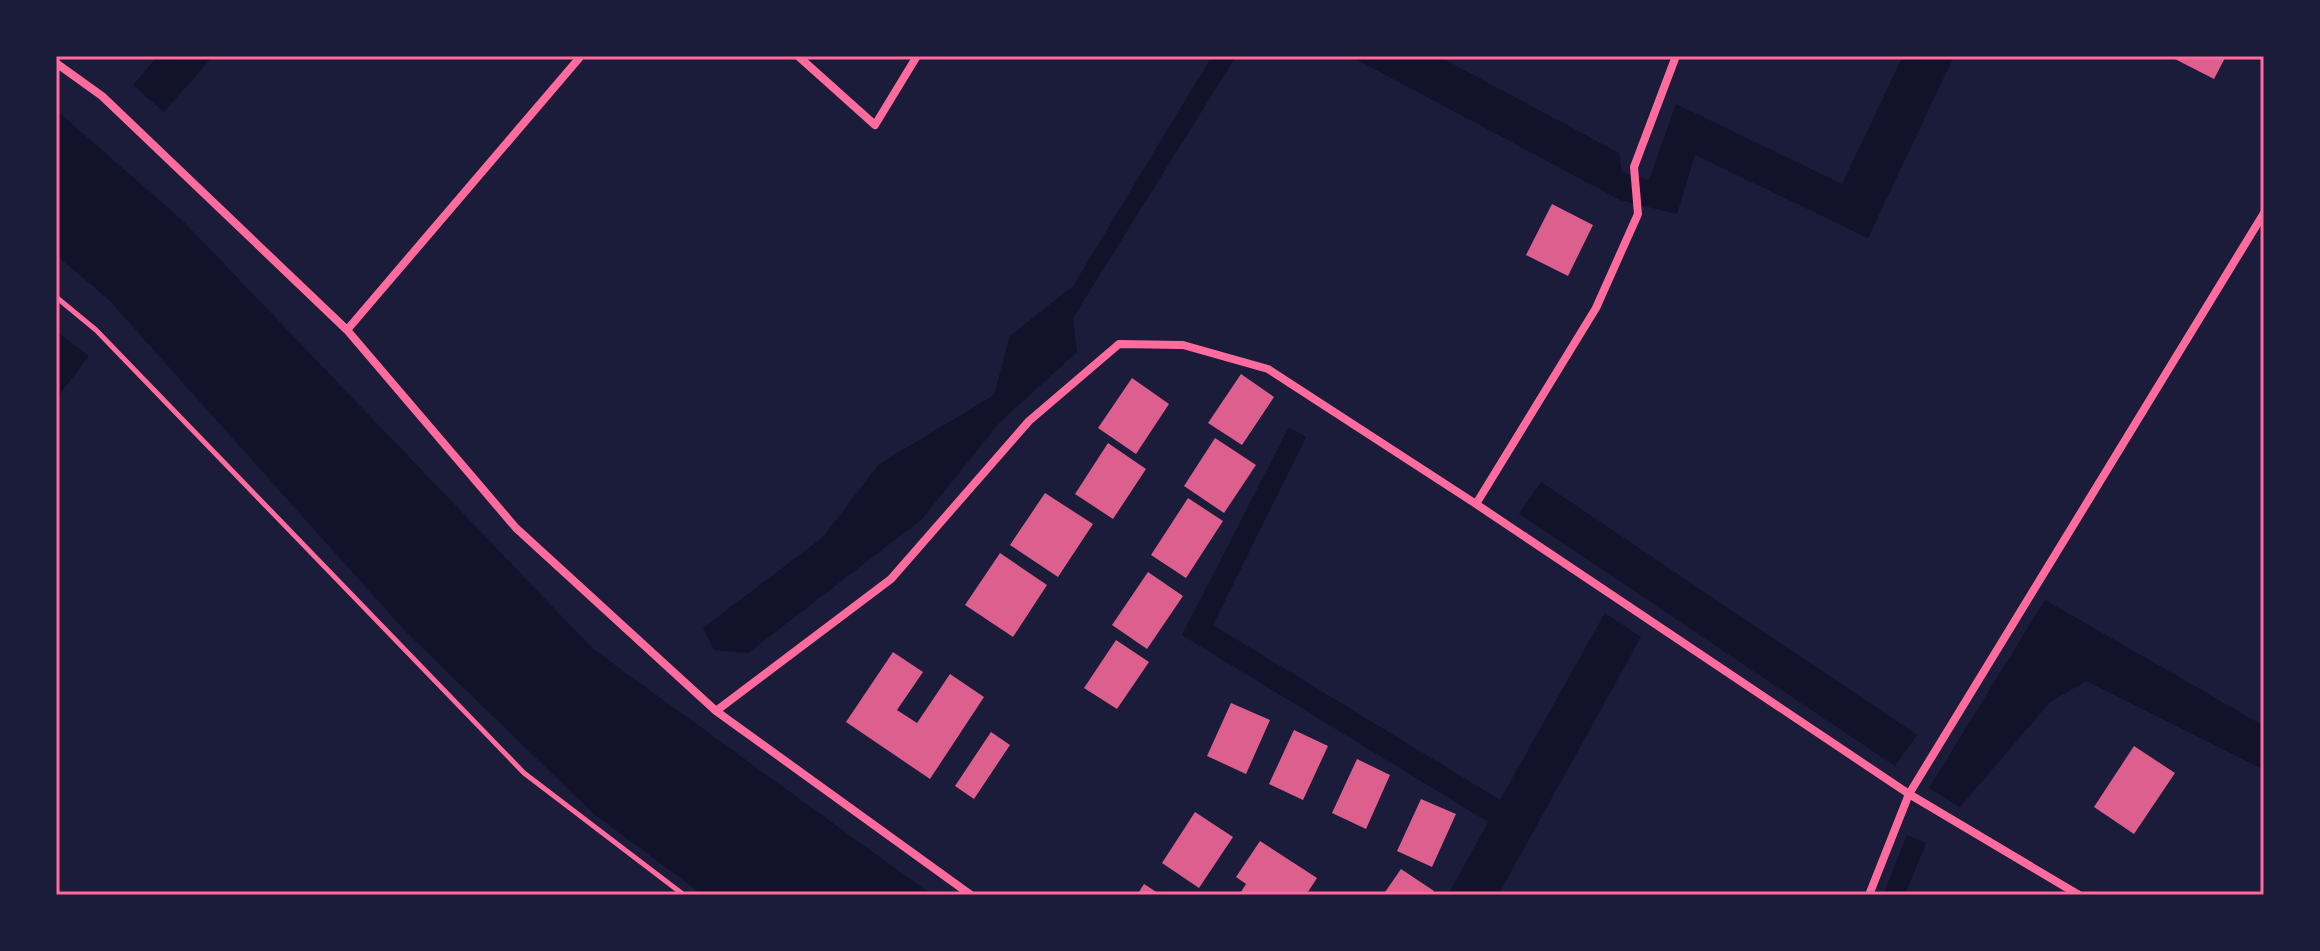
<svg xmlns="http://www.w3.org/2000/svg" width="2320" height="951" viewBox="0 0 2320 951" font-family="'Libre Baskerville',serif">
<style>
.water{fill:#12122b}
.building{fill:#dd5f8e}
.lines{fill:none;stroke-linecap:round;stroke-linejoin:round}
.path{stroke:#ff6b9d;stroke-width:5}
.minor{stroke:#ff6b9d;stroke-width:8}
.neatline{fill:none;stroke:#ff6b9d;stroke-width:3}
</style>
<rect width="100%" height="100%" fill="#1b1b3a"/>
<!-- water -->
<path class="water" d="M 158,56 L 213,56 L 164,112 L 133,85 Z
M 1212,56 L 1236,56 L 1073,318 L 1077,352 L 999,423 L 922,519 L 748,653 L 714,650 L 703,628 L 823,537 L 879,464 L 994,395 L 1010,336 L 1073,286 Z
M 1350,56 L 1438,56 L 1619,153 L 1622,172 L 1649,180 L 1676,104 L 1842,184 L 1903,56 L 1954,56 L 1868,238 L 1695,155 L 1677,214 L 1620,200 Z
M 56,110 L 182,220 L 593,649 L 932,895 L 703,895 L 594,814 L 405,631 L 109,300 L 56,255 Z
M 56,331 L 89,356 L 56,399 Z
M 1289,427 L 1306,437 L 1213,625 L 1500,800 L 1605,613 L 1641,637 L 1498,895 L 1448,895 L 1488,822 L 1182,635 Z
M 1541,482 L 1917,735 L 1895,766 L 1519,514 Z
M 2045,600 L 2264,726 L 2264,770 L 2086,681 L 2050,702 L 1960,807 L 1929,788 Z
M 1907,835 L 1926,843 L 1905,895 L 1883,895 Z"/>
<!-- building -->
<path class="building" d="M 2169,56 L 2226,56 L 2214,79 Z
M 1552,204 L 1593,225 L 1568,276 L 1526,255 Z
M 1241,374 L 1274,397 L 1242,445 L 1208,423 Z
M 1132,378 L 1169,404 L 1136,454 L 1098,428 Z
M 1215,438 L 1256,465 L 1224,513 L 1184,486 Z
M 1108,443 L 1146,469 L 1113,519 L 1075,494 Z
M 1045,493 L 1093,524 L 1058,577 L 1010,545 Z
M 1188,498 L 1223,521 L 1186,578 L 1151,555 Z
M 1000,553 L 1047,585 L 1013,637 L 965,605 Z
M 1148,572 L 1183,596 L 1147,649 L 1112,625 Z
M 1116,640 L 1149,662 L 1117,709 L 1084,688 Z
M 893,652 L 923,672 L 897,710 L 917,723 L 950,674 L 984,697 L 930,779 L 846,722 Z
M 1231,703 L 1270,720 L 1246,774 L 1207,756 Z
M 1294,730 L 1328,746 L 1303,800 L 1269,784 Z
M 991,732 L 1010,745 L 974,799 L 955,786 Z
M 2134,746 L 2175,773 L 2134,834 L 2094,807 Z
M 1357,759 L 1390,775 L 1366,829 L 1332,813 Z
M 1421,799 L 1456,814 L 1432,867 L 1397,851 Z
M 1195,812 L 1233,837 L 1199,888 L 1162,863 Z
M 1260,841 L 1317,878 L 1306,895 L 1239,895 L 1246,884 L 1236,877 Z
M 1401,869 L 1434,891 L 1431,895 L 1383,895 Z
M 1144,884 L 1161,895 L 1137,895 Z"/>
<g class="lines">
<!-- path -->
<path class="path" d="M 56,297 L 96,330 L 524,773 L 684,895"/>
<!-- minor -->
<path class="minor" d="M 798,56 L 875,125 L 917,56
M 56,63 L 102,96 L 347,330 L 516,528 L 716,711 L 971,895
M 347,330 L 581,56
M 1476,504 L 1596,308 L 1638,214 L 1634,167 L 1676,56
M 716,711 L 891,579 L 1029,421 L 1119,344 L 1183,345 L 1268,369 L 1476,504 L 1909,794 L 2079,895
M 1869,895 L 1909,794 L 2264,213"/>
</g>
<!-- border -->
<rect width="2320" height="951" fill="none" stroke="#1b1b3a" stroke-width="116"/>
<rect x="58" y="58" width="2204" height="835" class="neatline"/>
</svg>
